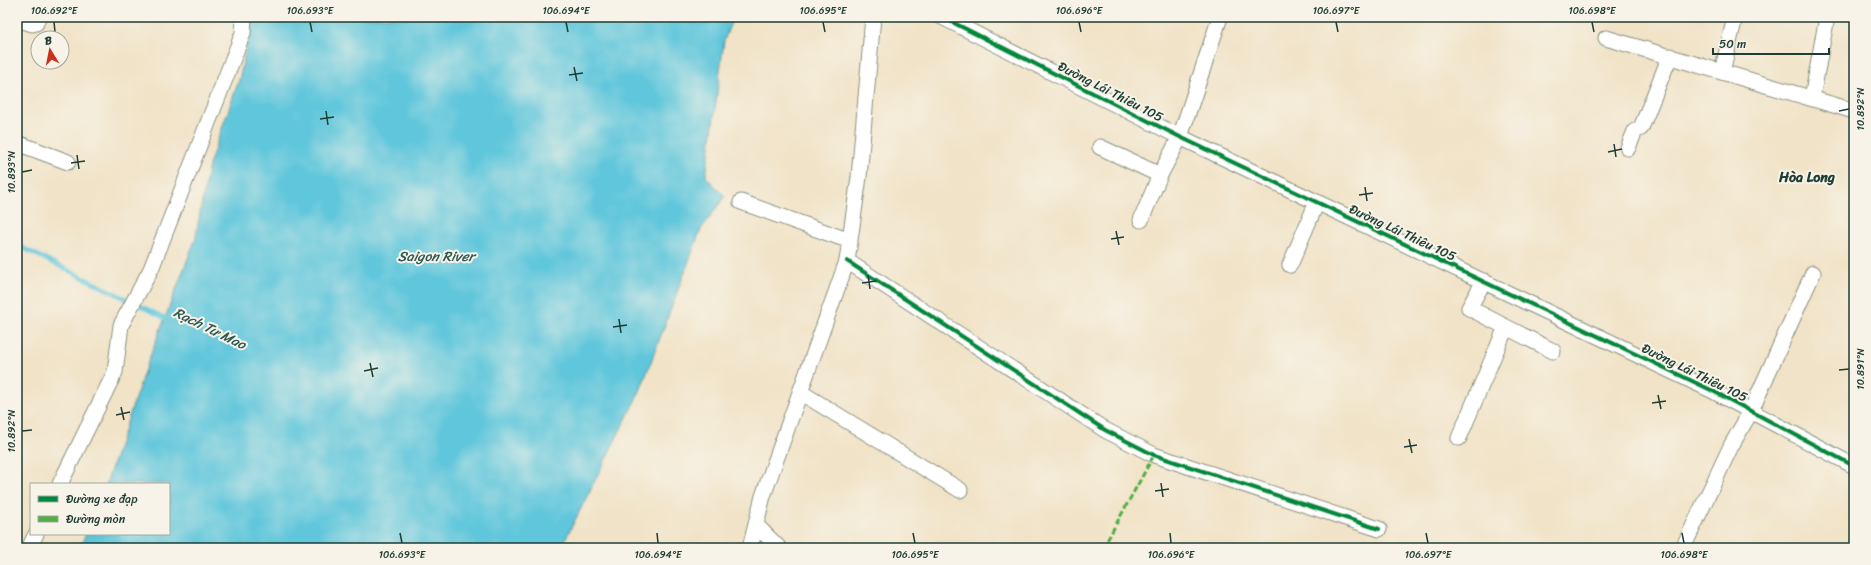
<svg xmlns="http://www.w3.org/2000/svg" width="1871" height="565" viewBox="0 0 1871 565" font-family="Sriracha,sans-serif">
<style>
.water{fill:#5ec6db;stroke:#3e8288}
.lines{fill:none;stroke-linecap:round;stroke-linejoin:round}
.stream{stroke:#5ec6db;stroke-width:4.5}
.minor-casing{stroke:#88907e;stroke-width:17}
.minor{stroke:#fff;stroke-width:15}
.quiet{stroke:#52ad45;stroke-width:3;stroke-dasharray:6 3;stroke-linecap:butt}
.cycleway-casing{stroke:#f7f3e8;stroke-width:6}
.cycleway{stroke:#00873e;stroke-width:4}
.ticks{fill:none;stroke:#1f3d34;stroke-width:1.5}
.labels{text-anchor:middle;stroke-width:4;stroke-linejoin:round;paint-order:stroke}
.street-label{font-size:13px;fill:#1f3d34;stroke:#f7f3e8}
.neighbourhood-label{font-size:14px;font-weight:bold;fill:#1f3d34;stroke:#f7f3e8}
.water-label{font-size:14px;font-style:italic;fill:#2c5855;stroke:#f7f3e8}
.neatline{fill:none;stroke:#1f3d34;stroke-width:1.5}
.ticks-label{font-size:10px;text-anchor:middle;fill:#1f3d34}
</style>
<rect width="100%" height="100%" fill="#f7f3e8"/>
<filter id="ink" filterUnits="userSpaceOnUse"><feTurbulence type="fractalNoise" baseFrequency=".025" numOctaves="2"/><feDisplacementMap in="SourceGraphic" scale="8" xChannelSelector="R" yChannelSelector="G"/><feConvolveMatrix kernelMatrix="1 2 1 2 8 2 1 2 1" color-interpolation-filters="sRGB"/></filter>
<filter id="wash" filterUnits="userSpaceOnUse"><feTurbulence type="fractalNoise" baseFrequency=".012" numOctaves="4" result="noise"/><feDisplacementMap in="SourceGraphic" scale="16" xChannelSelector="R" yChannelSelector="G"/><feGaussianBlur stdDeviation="0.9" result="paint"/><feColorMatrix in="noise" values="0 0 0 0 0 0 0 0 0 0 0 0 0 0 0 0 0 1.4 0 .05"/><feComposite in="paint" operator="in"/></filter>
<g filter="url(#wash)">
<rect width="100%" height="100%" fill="#f1e3c7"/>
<!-- water -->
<path class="water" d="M 253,17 L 733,17 L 724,41 L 706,177 L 725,196 L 701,229 L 640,391 L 561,548 L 79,548 L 86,534 L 169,534 L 169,484 L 106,484 L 144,372 L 195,240 L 209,165 L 239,80 Z"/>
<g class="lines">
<!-- stream -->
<path class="stream" d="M 17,245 L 171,321"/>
</g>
</g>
<g filter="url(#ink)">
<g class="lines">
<defs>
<path id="minor" d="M 942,17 L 1180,137 L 1711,390 L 1854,466
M 17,19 L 32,24 L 36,23 L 38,17
M 1606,38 L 1854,111
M 1722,72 L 1735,17
M 1812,98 L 1827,17
M 17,143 L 68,162
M 1100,147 L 1160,175 L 1180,137 L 1220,17
M 1628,148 L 1635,131 L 1641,128 L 1670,56
M 741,202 L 850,241
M 1141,220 L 1160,175
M 847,261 L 1105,430 L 1154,455 L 1379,529
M 1290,265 L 1317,202
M 1484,281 L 1469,308 L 1553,351
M 800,392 L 960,490
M 1459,438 L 1506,327
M 60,484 L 115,372 L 121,325 L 151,269 L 243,33 L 244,17
M 756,525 L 779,548
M 29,548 L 36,534
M 750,548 L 763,496 L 847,261 L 859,177 L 873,17
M 1683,548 L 1731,446 L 1751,411 L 1813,273"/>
</defs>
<!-- minor casing -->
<use href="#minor" class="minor-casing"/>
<!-- minor -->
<use href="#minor" class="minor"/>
<!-- quiet -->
<path class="quiet" d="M 1103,548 L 1154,455"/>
<defs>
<path id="cycleway" d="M 942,17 L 1180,137 L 1711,390 L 1854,466
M 847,261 L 1105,430 L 1154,455 L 1379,529"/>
</defs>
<!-- cycleway casing -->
<use href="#cycleway" class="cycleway-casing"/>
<!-- cycleway -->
<use href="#cycleway" class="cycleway"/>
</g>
</g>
<!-- ticks -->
<path class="ticks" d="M 54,22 L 55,32M 310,22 L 312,32M 566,22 L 568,32M 823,22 L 825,32M 1079,22 L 1081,32M 1336,22 L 1338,32M 1592,22 L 1594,32M 574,67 L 577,81M 569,75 L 583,73M 326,111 L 328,125M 1839,111 L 1849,109M 320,119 L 334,117M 1614,144 L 1616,157M 1608,152 L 1622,149M 77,155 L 79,169M 71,163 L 85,161M 22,172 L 32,170M 1365,187 L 1367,201M 1359,195 L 1373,193M 1116,231 L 1119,245M 1111,239 L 1124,237M 868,275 L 870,289M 862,283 L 876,281M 619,319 L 621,333M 613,327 L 627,325M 370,363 L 373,377M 1839,370 L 1849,369M 364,371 L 378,368M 1658,395 L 1661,409M 1652,403 L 1666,401M 121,407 L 124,420M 116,415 L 130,412M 22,431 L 32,430M 1409,439 L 1412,453M 1404,447 L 1417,445M 1161,483 L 1163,497M 1155,491 L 1169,489M 400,533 L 402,543M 657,533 L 658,543M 913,533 L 915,543M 1170,533 L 1171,543M 1426,533 L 1428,543M 1682,533 L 1684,543"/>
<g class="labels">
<!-- street labels -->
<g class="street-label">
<text transform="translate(1111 91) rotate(27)" y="5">Đường Lái Thiêu 105</text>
<text transform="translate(1403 232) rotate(25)" y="5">Đường Lái Thiêu 105</text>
<text transform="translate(1695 372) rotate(26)" y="5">Đường Lái Thiêu 105</text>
</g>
<!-- neighbourhood labels -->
<g class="neighbourhood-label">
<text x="1807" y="182">Hòa Long</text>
</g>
<!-- water labels -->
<g class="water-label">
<text x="436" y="261">Saigon River</text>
<text transform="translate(210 328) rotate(26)" y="5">Rạch Tư Mao</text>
</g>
</g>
<!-- margin -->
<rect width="1871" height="565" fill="none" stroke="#f7f3e8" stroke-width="44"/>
<!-- legend -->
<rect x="30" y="483" width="140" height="52" fill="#f7f3e8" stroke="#a1aaa0"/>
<rect x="38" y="496" width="20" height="6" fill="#00873e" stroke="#a1aaa0"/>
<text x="66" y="503" font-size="12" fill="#1f3d34">Đường xe đạp</text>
<rect x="38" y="516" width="20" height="6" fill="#52ad45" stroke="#a1aaa0"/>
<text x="66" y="523" font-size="12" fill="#1f3d34">Đường mòn</text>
<!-- north arrow -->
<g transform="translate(50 50) rotate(350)"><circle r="19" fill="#f7f3e8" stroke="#a1aaa0"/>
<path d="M0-3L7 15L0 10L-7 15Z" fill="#c8321e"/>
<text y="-6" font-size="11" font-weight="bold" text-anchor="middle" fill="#1f3d34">B</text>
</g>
<!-- scale -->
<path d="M1713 48v6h116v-6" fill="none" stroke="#1f3d34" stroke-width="2"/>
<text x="1719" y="48" font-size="12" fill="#1f3d34" stroke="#f7f3e8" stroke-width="3" paint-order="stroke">50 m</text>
<rect x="22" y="22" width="1827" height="521" class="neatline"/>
<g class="ticks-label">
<text x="54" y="14">106.692°E</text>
<text x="310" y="14">106.693°E</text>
<text x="566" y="14">106.694°E</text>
<text x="823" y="14">106.695°E</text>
<text x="1079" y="14">106.696°E</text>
<text x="1336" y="14">106.697°E</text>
<text x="1592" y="14">106.698°E</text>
<text transform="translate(1860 109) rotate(-90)" y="4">10.892°N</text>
<text transform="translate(11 172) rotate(-90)" y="4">10.893°N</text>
<text transform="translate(1860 369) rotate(-90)" y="4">10.891°N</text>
<text transform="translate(11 431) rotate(-90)" y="4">10.892°N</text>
<text x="402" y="558">106.693°E</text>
<text x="658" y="558">106.694°E</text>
<text x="915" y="558">106.695°E</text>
<text x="1171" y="558">106.696°E</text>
<text x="1428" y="558">106.697°E</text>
<text x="1684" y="558">106.698°E</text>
</g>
</svg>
